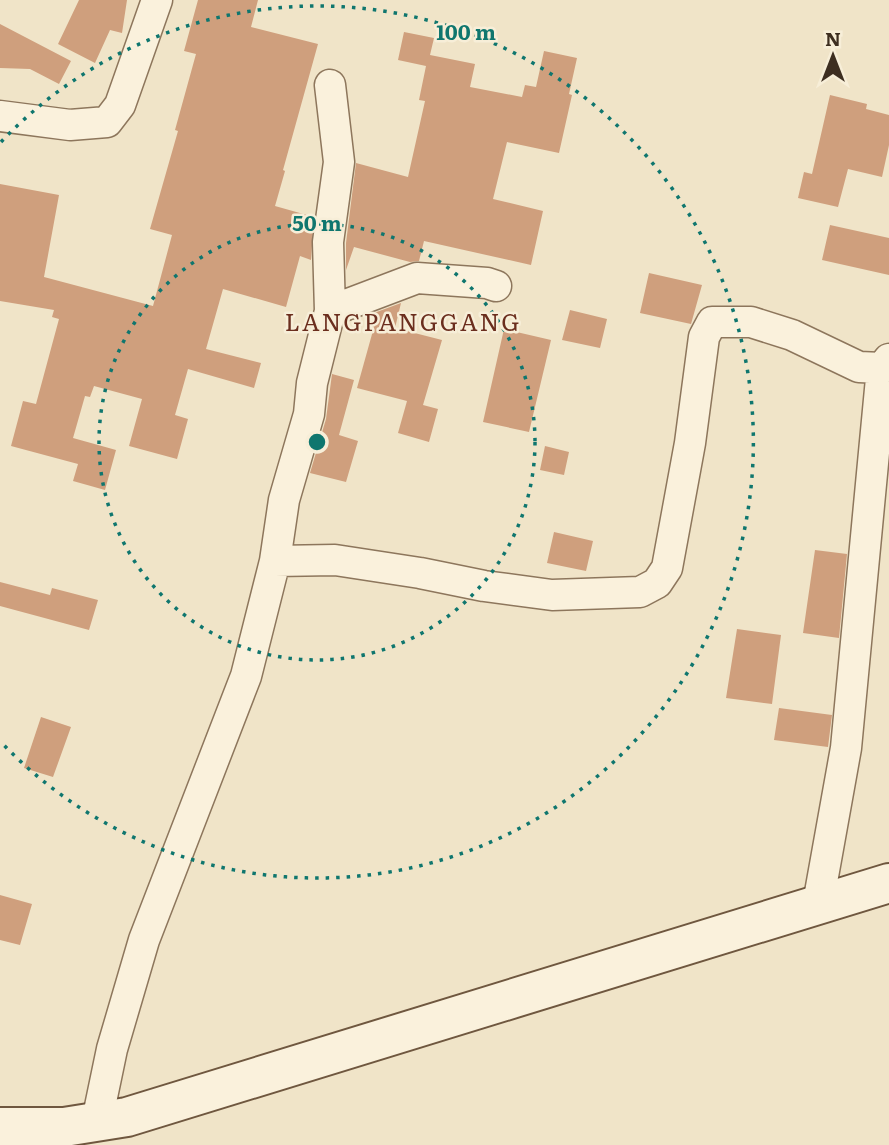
<svg xmlns="http://www.w3.org/2000/svg" width="889" height="1145" viewBox="0 0 889 1145" font-family="Literata,serif">
<style>
.building{fill:#cf9f7d}
.lines{fill:none;stroke-linecap:round;stroke-linejoin:round}
.minor-casing{stroke:#8d765c;stroke-width:33}
.secondary-casing{stroke:#6f573f;stroke-width:42}
.minor{stroke:#faf1dc;stroke-width:30}
.secondary{stroke:#faf1dc;stroke-width:38}
.ring{fill:none;stroke:#0f766e;stroke-width:3.5;stroke-dasharray:3.5 7}
.labels{text-anchor:middle;stroke-width:5;stroke-linejoin:round;paint-order:stroke}
.quarter-label{font-size:24px;letter-spacing:2px;fill:#6b2e1e;stroke:#f7eed8}
.centre{fill:#0f766e;stroke:#f7eed8;stroke-width:3.5}
.ring-label{font-size:21px;text-anchor:middle;font-weight:bold;fill:#0f766e;stroke:#f7eed8;stroke-width:5;stroke-linejoin:round;paint-order:stroke}
</style>
<rect width="100%" height="100%" fill="#f0e4c8"/>
<!-- building -->
<path class="building" d="M 79,0 L 127,0 L 122,33 L 110,30 L 95,63 L 58,44 Z
M 198,0 L 258,0 L 251,27 L 318,44 L 283,170 L 285,171 L 275,206 L 314,217 L 311,260 L 300,256 L 286,307 L 223,289 L 206,349 L 261,363 L 254,388 L 188,369 L 175,415 L 188,419 L 177,459 L 129,446 L 142,399 L 94,386 L 90,397 L 85,396 L 73,438 L 116,450 L 105,490 L 73,481 L 78,464 L 11,446 L 23,401 L 36,404 L 59,319 L 52,317 L 54,310 L 0,301 L 0,184 L 59,195 L 44,277 L 153,306 L 172,235 L 150,229 L 178,131 L 175,130 L 196,54 L 184,51 Z
M 0,24 L 71,61 L 59,84 L 30,69 L 0,68 Z
M 404,32 L 434,38 L 430,55 L 475,64 L 470,87 L 522,97 L 525,85 L 536,87 L 544,51 L 577,58 L 569,94 L 572,95 L 559,153 L 507,142 L 493,199 L 543,211 L 531,265 L 424,241 L 419,261 L 410,262 L 354,247 L 346,270 L 346,243 L 356,163 L 408,177 L 425,101 L 419,100 L 426,66 L 398,60 Z
M 830,95 L 867,104 L 866,109 L 889,115 L 889,145 L 882,177 L 848,169 L 838,207 L 798,198 L 804,172 L 812,174 Z
M 830,225 L 889,238 L 889,275 L 822,260 Z
M 649,273 L 702,285 L 691,324 L 640,313 Z
M 401,303 L 395,328 L 442,340 L 423,405 L 438,409 L 429,442 L 398,433 L 407,401 L 357,388 L 374,327 L 372,326 L 374,313 Z
M 570,310 L 607,319 L 600,348 L 562,340 Z
M 504,329 L 551,340 L 529,432 L 483,422 Z
M 332,374 L 354,380 L 339,435 L 358,441 L 346,482 L 310,473 L 326,419 Z
M 545,446 L 569,452 L 564,475 L 540,470 Z
M 554,532 L 593,541 L 586,571 L 547,563 Z
M 815,550 L 847,554 L 839,638 L 803,633 Z
M 0,582 L 50,595 L 52,588 L 98,600 L 89,630 L 0,606 Z
M 737,629 L 781,635 L 772,704 L 726,698 Z
M 779,708 L 832,715 L 828,747 L 774,740 Z
M 41,717 L 71,727 L 53,777 L 24,768 Z
M 0,895 L 32,904 L 20,945 L 0,940 Z"/>
<g class="lines">
<defs>
<path id="minor" d="M 0,116 L 70,125 L 107,122 L 120,105 L 157,0
M 330,311 L 417,278 L 487,283 L 496,286
M 275,561 L 284,500 L 309,414 L 312,383 L 330,311 L 328,242 L 339,162 L 330,85
M 818,904 L 846,748 L 882,368 L 889,359
M 97,1121 L 112,1049 L 144,940 L 246,676 L 275,561 L 335,560 L 420,573 L 484,586 L 552,595 L 640,592 L 657,583 L 667,568 L 690,443 L 704,337 L 712,322 L 751,322 L 792,335 L 859,367 L 882,368"/>
<path id="secondary" d="M 0,1127 L 64,1127 L 127,1117 L 889,883"/>
</defs>
<!-- minor casing -->
<use href="#minor" class="minor-casing"/>
<!-- secondary casing -->
<use href="#secondary" class="secondary-casing"/>
<!-- minor -->
<use href="#minor" class="minor"/>
<!-- secondary -->
<use href="#secondary" class="secondary"/>
</g>
<!-- distance rings -->
<g class="ring">
<circle cx="317" cy="442" r="218"/>
<path d="M1 142A436 436 0 1 1 1 742"/>
</g>
<g class="labels">
<!-- quarter labels -->
<g class="quarter-label">
<text x="403" y="331">LANGPANGGANG</text>
</g>
</g>
<circle cx="317" cy="442" r="10" class="centre"/>
<g class="ring-label">
<text x="466" y="40">100 m</text>
<text x="317" y="231">50 m</text>
</g>
<!-- north arrow -->
<g transform="translate(833 56)" stroke="#f7eed8" stroke-width="5" paint-order="stroke">
<path d="M0-5L12 26L0 18L-12 26Z" fill="#3d2e20"/>
<text y="-10" font-size="19" font-weight="bold" text-anchor="middle" fill="#3d2e20">N</text>
</g>
</svg>
